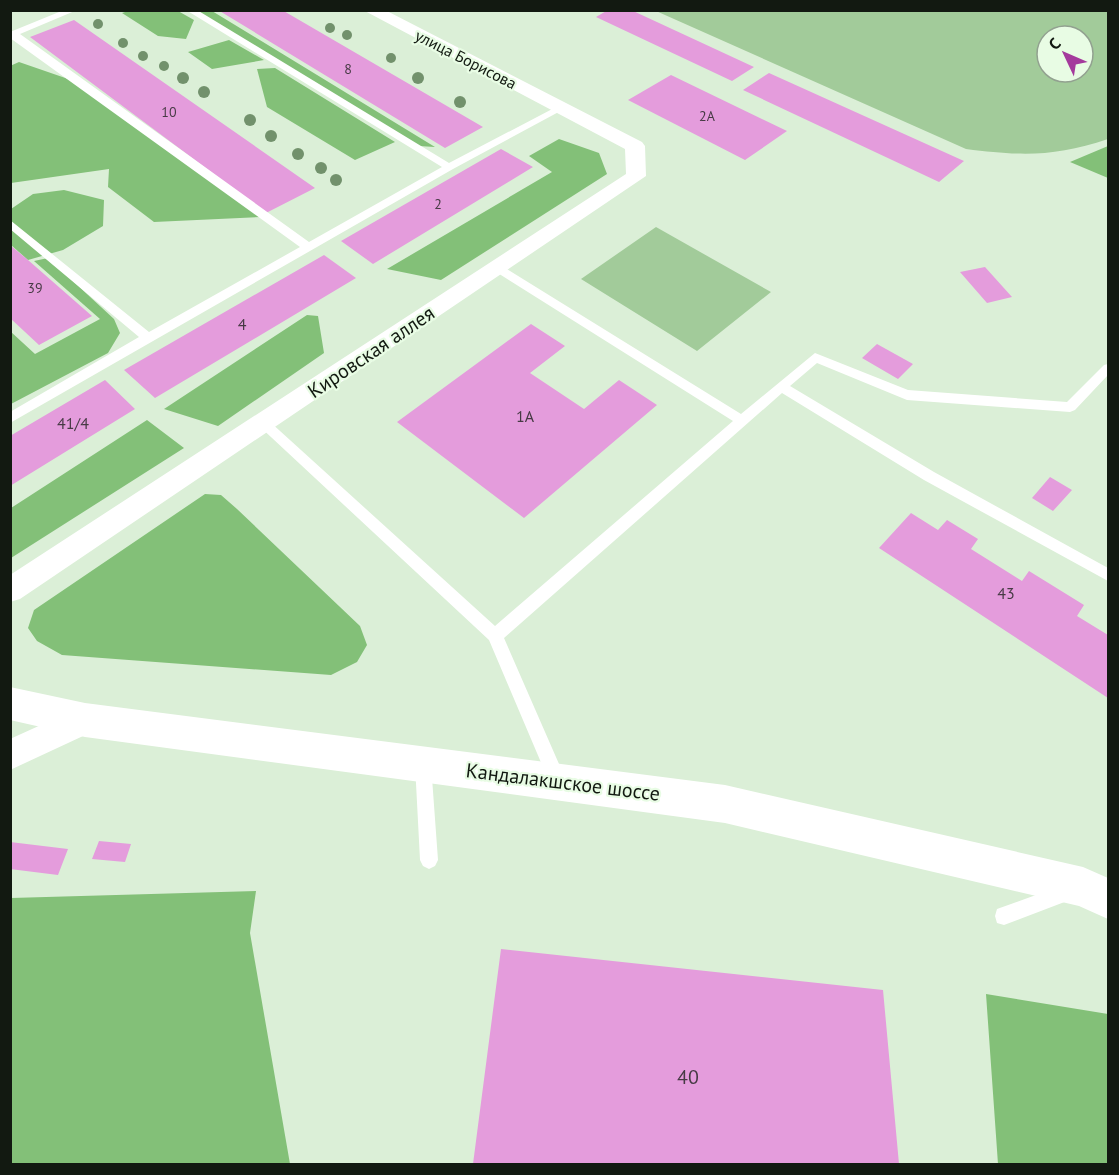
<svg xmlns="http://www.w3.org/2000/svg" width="1119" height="1175" viewBox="0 0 1119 1175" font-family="'PT Sans',sans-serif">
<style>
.green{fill:#a2cb9a;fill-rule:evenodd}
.forest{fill:#83c078}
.building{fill:#e49cdc}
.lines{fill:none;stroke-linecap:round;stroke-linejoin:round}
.lane{fill:#fff;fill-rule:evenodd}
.street{fill:#fff;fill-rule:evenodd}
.secondary{fill:#fff;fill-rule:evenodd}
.tree{fill:#72916c}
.labels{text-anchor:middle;stroke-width:4.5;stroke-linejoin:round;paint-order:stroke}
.far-number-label{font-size:14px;fill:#463a44}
.far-street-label{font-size:16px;fill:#121911;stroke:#e8fce4}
.number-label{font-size:16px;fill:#463a44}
.street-label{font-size:20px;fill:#121911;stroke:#e8fce4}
.near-number-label{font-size:20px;fill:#463a44}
</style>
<rect width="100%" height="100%" fill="#dbefd7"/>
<!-- green -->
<path class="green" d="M 656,11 L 1108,11 L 1108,139 C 1055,157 1021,156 966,149 ZM 1047,36 L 1083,36 L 1083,72 L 1047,72 Z
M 656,227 L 771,292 L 697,351 L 581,279 Z"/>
<!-- forest -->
<path class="forest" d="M 128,11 L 178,11 L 194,20 L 186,39 L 158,36 L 122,13 Z
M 196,11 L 212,11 L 435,147 L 419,146 Z
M 229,40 L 264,60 L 212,69 L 188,52 Z
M 19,62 L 74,81 L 261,217 L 154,222 L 108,187 L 109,169 L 11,183 L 10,66 Z
M 275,68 L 395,142 L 355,160 L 267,107 L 257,69 Z
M 559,139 L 599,153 L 607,174 L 441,280 L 387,269 L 552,172 L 529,156 Z
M 1108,146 L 1108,178 L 1070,162 Z
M 64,190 L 104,200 L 103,226 L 63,250 L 28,260 L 11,245 L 11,209 L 33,194 Z
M 48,258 L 114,319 L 120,333 L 108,353 L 11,404 L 10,331 L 35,354 L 100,319 L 34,261 Z
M 307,315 L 318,316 L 324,353 L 218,426 L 164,409 Z
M 147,420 L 184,448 L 11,558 L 11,508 Z
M 205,494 L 221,495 L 237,509 L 360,626 L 367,645 L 357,662 L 331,675 L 62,655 L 37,641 L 28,628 L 34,610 Z
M 256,891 L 250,933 L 290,1164 L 11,1164 L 11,898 Z
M 986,994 L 1108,1014 L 1108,1164 L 998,1164 Z"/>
<!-- building -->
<path class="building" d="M 218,10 L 282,10 L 483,127 L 445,148 Z
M 608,10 L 631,10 L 754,67 L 732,81 L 596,17 Z
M 74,20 L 315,188 L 266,213 L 30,37 Z
M 769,73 L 964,161 L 939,182 L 743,90 Z
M 671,75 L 787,131 L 745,160 L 628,100 Z
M 501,149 L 533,167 L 373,264 L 341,241 Z
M 10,245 L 28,260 L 92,316 L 39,345 L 10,318 Z
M 324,255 L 356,278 L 155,398 L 124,370 Z
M 985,267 L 1012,297 L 987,303 L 960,272 Z
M 531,324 L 565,346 L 530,373 L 584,409 L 619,380 L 657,405 L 524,518 L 397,422 Z
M 877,344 L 913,364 L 898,379 L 862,358 Z
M 105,380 L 135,409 L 10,486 L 10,436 Z
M 1050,477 L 1072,490 L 1053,511 L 1032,498 Z
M 911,513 L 938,530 L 947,520 L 978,539 L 971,549 L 1022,581 L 1029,571 L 1084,605 L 1077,616 L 1108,635 L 1108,698 L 879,548 Z
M 99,841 L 131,844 L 125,862 L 92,859 Z
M 10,842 L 68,849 L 58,875 L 10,869 Z
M 501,949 L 883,990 L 899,1164 L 473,1164 Z"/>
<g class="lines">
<!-- lane -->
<path class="lane" d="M 64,10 L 77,10 L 20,34 L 309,242 L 442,167 L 186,10 L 197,10 L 449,163 L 558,106 L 566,108 L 453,169 L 10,423 L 10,412 L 139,337 L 10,229 L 10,220 L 149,332 L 300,247 L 10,38 L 10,32 Z
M 497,263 L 741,414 L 815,353 L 908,390 L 1067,402 L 1104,365 L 1108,364 L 1108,375 L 1075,410 L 1070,412 L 907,400 L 817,363 L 790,386 L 934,472 L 1108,568 L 1108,581 L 924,480 L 782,393 L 504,638 L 566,780 L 563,786 L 557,788 L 551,786 L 489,640 L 257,424 L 259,421 L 269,421 L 495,626 L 733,421 L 493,270 L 491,267 Z
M 423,756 L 429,758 L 431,764 L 438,860 L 435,866 L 429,869 L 423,866 L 420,860 L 415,764 L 417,758 Z
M 1069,883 L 1075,886 L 1078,892 L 1075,898 L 1004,925 L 997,923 L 995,916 L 997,909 Z"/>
<!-- street -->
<path class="street" d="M 363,10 L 385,10 L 642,142 L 645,146 L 646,176 L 20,599 L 10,602 L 10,575 L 626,174 L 625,149 Z
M 85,705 L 96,710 L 101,720 L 96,730 L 10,770 L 10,739 Z"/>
<!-- secondary -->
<path class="secondary" d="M 10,687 L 85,703 L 725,785 L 1083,867 L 1108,878 L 1108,919 L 1079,906 L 725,823 L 85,737 L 10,720 Z"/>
</g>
<!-- trees -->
<g class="tree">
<circle cx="98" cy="24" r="5"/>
<circle cx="330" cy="28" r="5"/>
<circle cx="347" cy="35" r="5"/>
<circle cx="123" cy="43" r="5"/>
<circle cx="143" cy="56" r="5"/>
<circle cx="391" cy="58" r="5"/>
<circle cx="164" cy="66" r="5"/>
<circle cx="183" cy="78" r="6"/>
<circle cx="418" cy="78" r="6"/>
<circle cx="204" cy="92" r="6"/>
<circle cx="460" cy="102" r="6"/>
<circle cx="250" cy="120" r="6"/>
<circle cx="271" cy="136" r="6"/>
<circle cx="298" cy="154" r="6"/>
<circle cx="321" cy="168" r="6"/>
<circle cx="336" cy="180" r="6"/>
</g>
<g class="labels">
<!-- far-number labels -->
<g class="far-number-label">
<text x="348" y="74">8</text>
<text x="169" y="117">10</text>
<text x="707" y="121">2А</text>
<text x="438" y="209">2</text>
<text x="35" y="293">39</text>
</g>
<!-- far-street labels -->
<g class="far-street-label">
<text transform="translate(466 59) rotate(27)" y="6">улица Борисова</text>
</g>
<!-- number labels -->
<g class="number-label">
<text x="242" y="330">4</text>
<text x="525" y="422">1А</text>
<text x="73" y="429">41/4</text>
<text x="1006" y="599">43</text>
</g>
<!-- street labels -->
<g class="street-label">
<text transform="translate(371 352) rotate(-34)" y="7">Кировская аллея</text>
<text transform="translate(563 782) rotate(7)" y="7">Кандалакшское шоссе</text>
</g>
<!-- near-number labels -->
<g class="near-number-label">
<text x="688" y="1084">40</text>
</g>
</g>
<!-- border -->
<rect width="1119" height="1175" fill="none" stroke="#121911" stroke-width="24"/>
<!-- north arrow -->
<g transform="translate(1065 54) rotate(314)"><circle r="28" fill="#e8fce4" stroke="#92a190" stroke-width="1.5"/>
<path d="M0-4.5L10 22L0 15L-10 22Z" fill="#a43a9c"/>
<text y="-9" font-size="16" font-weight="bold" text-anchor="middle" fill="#121911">С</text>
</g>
</svg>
